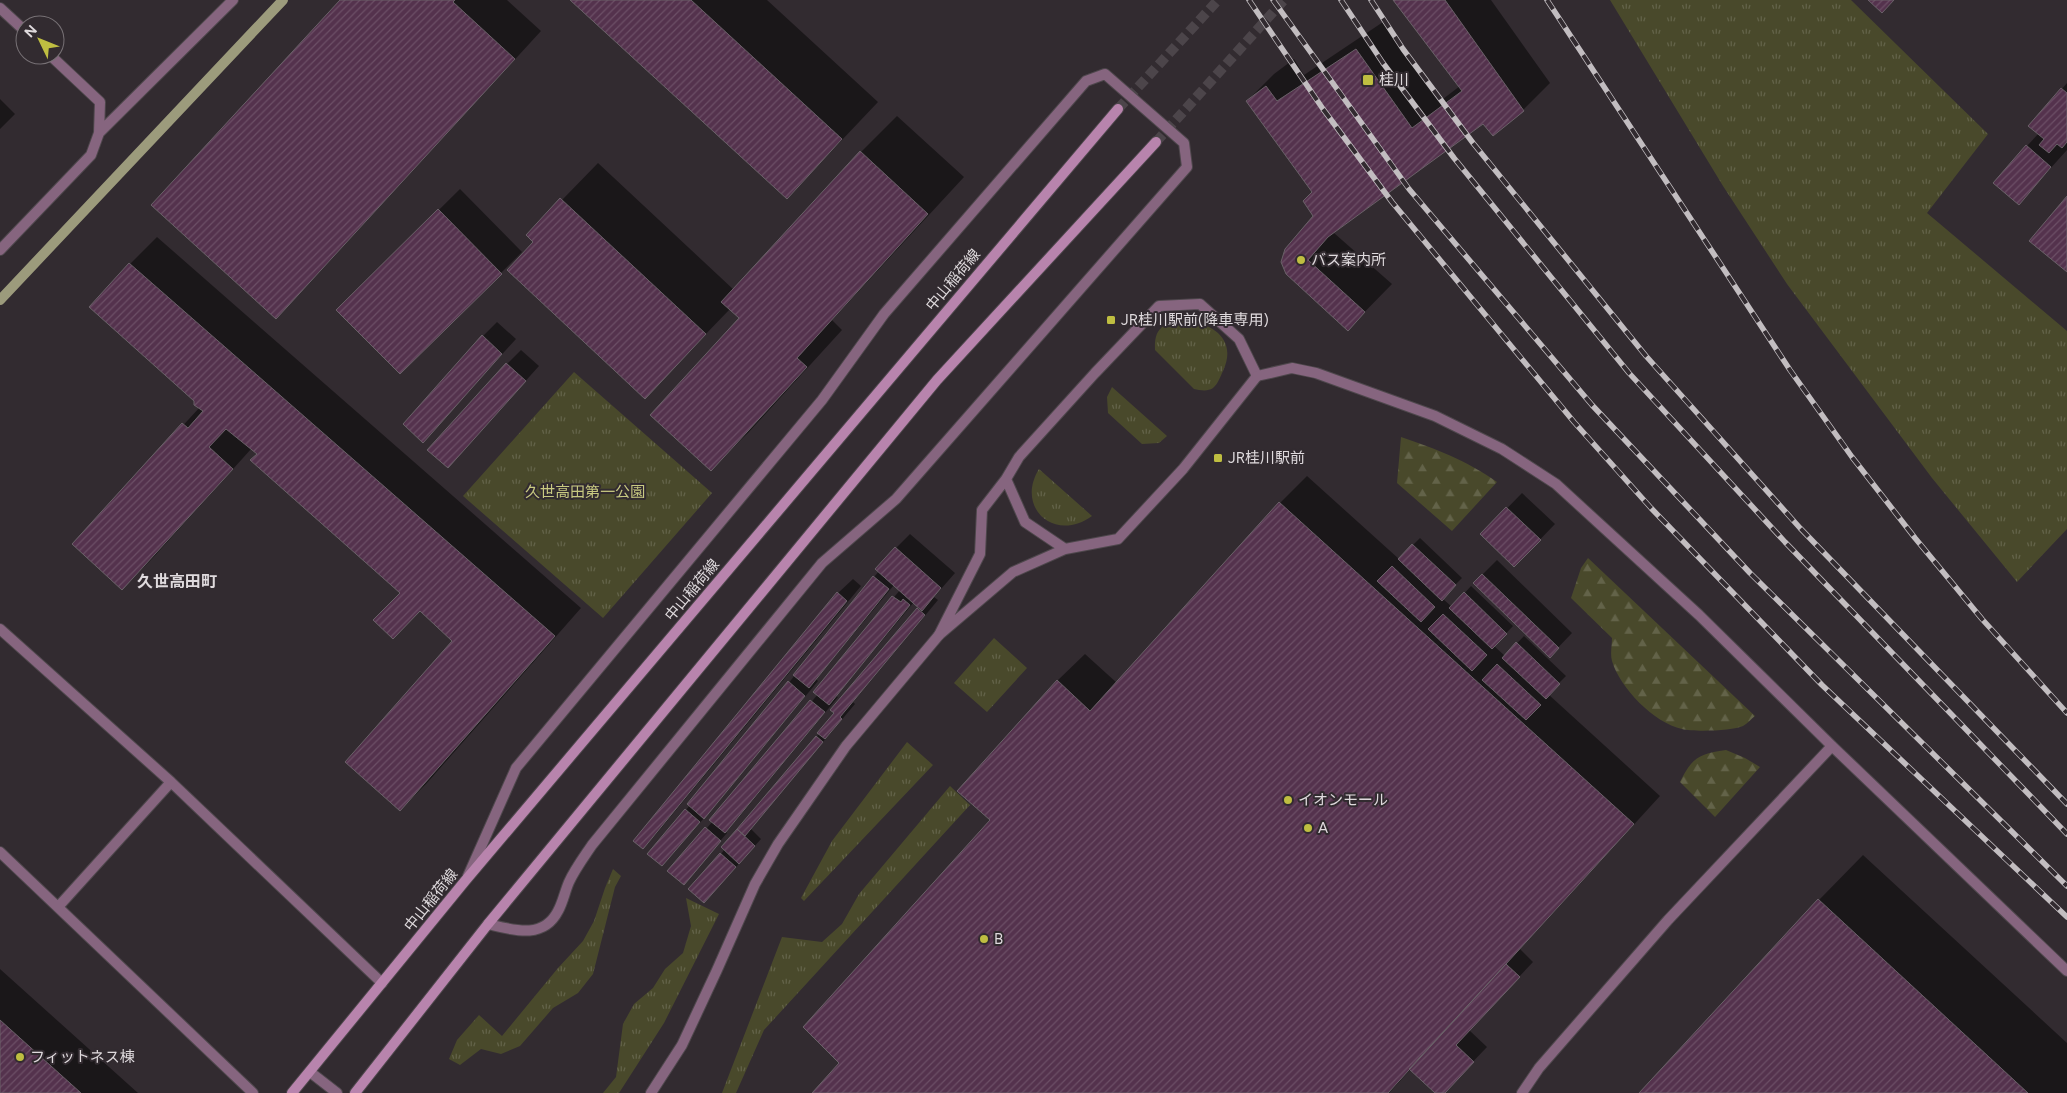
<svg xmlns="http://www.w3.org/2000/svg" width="2067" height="1093" viewBox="0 0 2067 1093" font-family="Figtree,'Noto Sans JP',sans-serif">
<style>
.grass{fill:url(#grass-tufts)}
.forest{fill:url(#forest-firs)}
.shadow{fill:#0007}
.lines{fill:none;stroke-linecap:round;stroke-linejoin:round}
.stream{stroke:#9c9b7c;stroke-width:10}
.building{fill:url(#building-hatch);stroke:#6a6168}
.secondary-tunnel{stroke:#4c454a;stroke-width:10;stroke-dasharray:10 5;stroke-linecap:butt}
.service-casing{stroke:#4e474c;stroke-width:12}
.minor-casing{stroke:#4e474c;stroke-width:12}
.tertiary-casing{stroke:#4e474c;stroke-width:12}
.secondary-casing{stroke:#4e474c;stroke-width:12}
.service{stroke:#86657f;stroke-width:10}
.minor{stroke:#86657f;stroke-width:10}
.tertiary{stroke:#86657f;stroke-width:10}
.secondary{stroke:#b884ad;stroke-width:10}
.rail-casing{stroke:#c2bdc0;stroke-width:5.5}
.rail{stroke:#322b30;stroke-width:4;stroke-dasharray:11;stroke-linecap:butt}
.poi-dot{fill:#bfbe41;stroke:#322b30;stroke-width:2}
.labels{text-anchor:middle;stroke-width:4;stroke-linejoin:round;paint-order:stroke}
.poi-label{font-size:15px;fill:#dfdadd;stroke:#322b30;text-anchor:start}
.street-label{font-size:15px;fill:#dfdadd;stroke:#322b30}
.park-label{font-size:15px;fill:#c8c981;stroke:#322b30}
.neighbourhood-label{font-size:16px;font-weight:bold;fill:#dfdadd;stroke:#322b30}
</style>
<defs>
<pattern id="grass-tufts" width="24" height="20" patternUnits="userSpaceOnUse" patternTransform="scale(1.25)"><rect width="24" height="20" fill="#49492b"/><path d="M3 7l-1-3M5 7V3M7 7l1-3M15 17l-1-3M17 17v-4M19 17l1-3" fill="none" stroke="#636349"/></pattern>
<pattern id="forest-firs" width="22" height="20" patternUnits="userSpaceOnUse" patternTransform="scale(1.25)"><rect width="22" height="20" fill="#49492b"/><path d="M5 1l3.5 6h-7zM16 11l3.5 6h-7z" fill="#636349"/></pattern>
<pattern id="building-hatch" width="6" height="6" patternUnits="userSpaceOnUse" patternTransform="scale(1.25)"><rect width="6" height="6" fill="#54324d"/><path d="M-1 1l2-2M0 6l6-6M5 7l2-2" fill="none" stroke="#6c4f66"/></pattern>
</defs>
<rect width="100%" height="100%" fill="#322b30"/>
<!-- grass -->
<path class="grass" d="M 1610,0 L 1851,0 L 1988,134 L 1927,213 L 2067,331 L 2067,529 L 2017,582 L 1932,478 L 1787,284 L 1723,186 Z
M 1187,321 C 1215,324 1237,341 1223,371 C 1220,377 1218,384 1213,388 C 1207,392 1200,390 1194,389 L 1155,350 C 1154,326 1165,322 1187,321 Z
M 574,372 L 712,493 L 603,618 L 463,496 Z
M 1112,387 L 1167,436 L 1159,443 L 1142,444 L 1108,413 L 1107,397 Z
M 1039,469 L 1092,516 C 1055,543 1015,508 1039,469 Z
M 994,638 L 1027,668 L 987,712 L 954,683 Z
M 907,742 L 933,765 L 804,901 L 801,898 L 832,841 Z
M 950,786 L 970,805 L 764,1030 L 736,1093 L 722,1093 L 782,937 L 822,942 L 842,924 L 859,894 Z
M 613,869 L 621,876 L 615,887 L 593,974 L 578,993 L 553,1008 L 520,1046 L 501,1054 L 481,1049 L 460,1065 L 449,1059 L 457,1040 L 479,1015 L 502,1036 L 558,968 L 583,941 L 594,921 L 605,888 Z
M 686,898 L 719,914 L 664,1023 L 619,1093 L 603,1093 L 616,1077 L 623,1024 L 634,1004 L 653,988 L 665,969 L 683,953 L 691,926 Z"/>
<!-- forest -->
<path class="forest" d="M 1401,437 C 1436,449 1466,460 1497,482 L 1452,531 L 1397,483 Z
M 1588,558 L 1755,716 C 1751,719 1747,724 1743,726 C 1733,731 1693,732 1682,729 C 1654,723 1620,688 1612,661 C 1610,654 1612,645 1612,638 L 1571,598 L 1581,568 Z
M 1726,750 L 1745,758 L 1760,767 L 1715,817 L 1680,782 C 1692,758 1698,754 1726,750 Z"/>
<!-- shadow -->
<path class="shadow" d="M 341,0 L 507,0 L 541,31 L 303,290 Z
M 571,0 L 767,0 L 878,102 L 787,198 Z
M 1394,0 L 1491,0 L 1550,83 L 1523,110 L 1484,122 L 1334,233 L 1392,284 L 1348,329 L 1287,273 L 1315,216 L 1313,192 L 1247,101 L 1274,74 L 1294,59 L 1304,75 L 1383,22 L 1439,102 L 1460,86 Z
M 2067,83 L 2067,150 L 2019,203 L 2027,146 L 2039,133 L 2030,126 Z
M 0,99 L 15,114 L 0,129 Z
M 897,116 L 964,177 L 832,320 L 842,330 L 748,433 L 711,469 L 741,318 L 730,309 L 645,397 L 535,242 L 528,235 L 598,163 L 734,290 L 861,152 Z
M 460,189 L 522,252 L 400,373 L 338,310 Z
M 157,237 L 581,608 L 427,783 L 400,810 L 454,641 L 252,448 L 150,561 L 122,588 L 74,544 L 200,407 L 130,264 Z
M 497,322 L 516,339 L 437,426 L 483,336 Z
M 521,350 L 539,366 L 462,452 L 507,364 Z
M 1307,476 L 1399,559 L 1420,538 L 1462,578 L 1442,598 L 1452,607 L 1471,586 L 1513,626 L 1494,646 L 1505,656 L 1524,636 L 1566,676 L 1548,694 L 1660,796 L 1520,949 L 1533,962 L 1469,1030 L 1487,1047 L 1443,1093 L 1437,1093 L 1411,1069 L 1389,1093 L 814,1093 L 841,1063 L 992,820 L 1057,681 L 1085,654 L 1117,683 L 1280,503 Z
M 1522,493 L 1555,524 L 1529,551 L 1482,534 Z
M 910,534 L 955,573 L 934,597 L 938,600 L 853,702 L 855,704 L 839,723 L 750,828 L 761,839 L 711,895 L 721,854 L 725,849 L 722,847 L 819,734 L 836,713 L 832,710 L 919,607 L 914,602 L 836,696 L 838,697 L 739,817 L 725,831 L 727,833 L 690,876 L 669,871 L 713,821 L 818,694 L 815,692 L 900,590 L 894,585 L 816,679 L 818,681 L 718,802 L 669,858 L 686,810 L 879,571 L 896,548 Z
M 1497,560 L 1572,633 L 1550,656 L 1474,583 Z
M 853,579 L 861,586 L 657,833 L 643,848 L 838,593 Z
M 1863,855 L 2067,1043 L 2067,1093 L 1640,1093 L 1819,900 Z
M 0,969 L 138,1093 L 0,1093 Z"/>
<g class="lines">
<!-- stream -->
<path class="stream" d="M 0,300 L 283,0"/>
</g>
<!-- building -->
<path class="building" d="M 340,0 L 455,0 L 453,2 L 515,59 L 276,319 L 151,205 Z
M 570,0 L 691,0 L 842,139 L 787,199 Z
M 1393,0 L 1445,0 L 1524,111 L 1493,136 L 1483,124 L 1328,237 L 1308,260 L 1365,312 L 1348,331 L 1286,274 L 1281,262 L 1285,249 L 1313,216 L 1303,201 L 1312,192 L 1246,101 L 1266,86 L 1277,101 L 1356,49 L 1412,128 L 1462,91 Z
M 1868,0 L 1894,0 L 1882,13 Z
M 2061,88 L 2067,93 L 2067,142 L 2062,148 L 2057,144 L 2049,153 L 2039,145 L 2044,139 L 2028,126 Z
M 2026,145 L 2051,167 L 2019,205 L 1993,183 Z
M 860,151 L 928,214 L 797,358 L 807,367 L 711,471 L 650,415 L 739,318 L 721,302 Z
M 2067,196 L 2067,272 L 2029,241 Z
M 560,198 L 706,334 L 645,399 L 507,270 L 533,242 L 526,235 Z
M 438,209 L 502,274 L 400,374 L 336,310 Z
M 129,263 L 555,636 L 400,811 L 345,762 L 452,641 L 420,611 L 393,639 L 373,620 L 400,593 L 250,460 L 257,454 L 226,429 L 209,447 L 233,469 L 122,590 L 72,544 L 182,423 L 188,428 L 203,411 L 194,405 L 194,401 L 89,307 Z
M 482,335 L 502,354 L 423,443 L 403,424 Z
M 506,363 L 526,381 L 448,468 L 427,450 Z
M 1279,502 L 1634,824 L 1388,1093 L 812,1093 L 839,1063 L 803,1027 L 990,820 L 957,791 L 1057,680 L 1090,711 Z
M 1506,507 L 1541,540 L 1514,567 L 1480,534 Z
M 1412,544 L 1456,585 L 1442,601 L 1398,559 Z
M 895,547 L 941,588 L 922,611 L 875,569 Z
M 1392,566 L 1435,607 L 1421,622 L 1377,581 Z
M 1482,574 L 1559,648 L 1550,658 L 1473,583 Z
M 873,576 L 889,589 L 809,688 L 793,675 Z
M 837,592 L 847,601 L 643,849 L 633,841 Z
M 1464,592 L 1507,634 L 1492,649 L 1449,608 Z
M 892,596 L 901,602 L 903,599 L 910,605 L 829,705 L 813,692 Z
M 917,608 L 925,615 L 840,717 L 842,719 L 825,739 L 817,733 L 834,713 L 830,710 Z
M 1443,614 L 1487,655 L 1472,671 L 1428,629 Z
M 1516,642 L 1560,684 L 1546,699 L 1502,658 Z
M 1497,664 L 1541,705 L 1526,720 L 1482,680 Z
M 788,681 L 805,696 L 704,819 L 687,804 Z
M 810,700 L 825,712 L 725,833 L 709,820 Z
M 816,736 L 823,742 L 745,836 L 737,829 Z
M 685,809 L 700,822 L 662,866 L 647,854 Z
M 705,827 L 721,841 L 684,885 L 667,871 Z
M 737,829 L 755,846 L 739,864 L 721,847 Z
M 720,853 L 736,867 L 704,903 L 688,889 Z
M 1818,899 L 2028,1093 L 1639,1093 Z
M 1506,964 L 1520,977 L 1456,1045 L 1474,1062 L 1445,1093 L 1435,1093 L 1409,1069 Z
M 0,1020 L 81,1093 L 0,1093 Z"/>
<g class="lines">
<!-- secondary-tunnel -->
<path class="secondary-tunnel" d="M 1118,109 L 1218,0
M 1156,142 L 1284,0"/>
<defs>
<path id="service" d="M 0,8 L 25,31
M 99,133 L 233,0
M 0,250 L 91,155 L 99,133 L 100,102 L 50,55"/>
<path id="minor" d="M 1200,304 L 1239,339 L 1257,376 L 1183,469 L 1118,539 L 1065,549 L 1013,572 L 939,635 L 980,554 L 982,510 L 1006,479 L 1019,457 L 1095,373 L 1159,306 Z
M 1006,479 L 1025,522 L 1065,549
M 0,629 L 171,782 L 382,983
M 0,852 L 253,1093
M 468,876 L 516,768 L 822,400 L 884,314 L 1086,81 L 1105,74 L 1184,143 L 1187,167 L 896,499 L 822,563 L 592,845 C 584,857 575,869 569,882 C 565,891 563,902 558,911 C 543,940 513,930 488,924
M 58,907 L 171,782"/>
<path id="tertiary" d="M 1257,376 L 1292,368 L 1316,373 L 1435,416 L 1502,449 L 1556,484 L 1699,615 L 1832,746 L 2067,971
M 310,1072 L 337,1093
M 651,1093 L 682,1045 L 717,970 L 755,884 L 778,844 L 846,746 L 939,635
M 1522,1093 L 1539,1068 L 1668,920 L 1832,746"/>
<path id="secondary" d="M 292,1093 L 465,881 L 1118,109
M 355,1093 L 488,924 L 937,380 L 1156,142"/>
</defs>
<!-- service casing -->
<use href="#service" class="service-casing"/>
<!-- minor casing -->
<use href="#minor" class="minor-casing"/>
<!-- tertiary casing -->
<use href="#tertiary" class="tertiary-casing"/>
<!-- secondary casing -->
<use href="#secondary" class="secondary-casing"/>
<!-- service -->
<use href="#service" class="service"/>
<!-- minor -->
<use href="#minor" class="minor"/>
<!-- tertiary -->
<use href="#tertiary" class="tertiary"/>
<!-- secondary -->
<use href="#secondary" class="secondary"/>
<defs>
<path id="rail" d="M 1249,0 L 1323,109 L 1392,202 L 1574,422 L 1651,508 L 1822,685 L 2067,917
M 1273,0 L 1409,189 L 1592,405 L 1750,573 L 2067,886
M 1341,0 L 1383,63 L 1454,158 L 1629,373 L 1785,542 L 2067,834
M 1371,0 L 1403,49 L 1473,143 L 1646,356 L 1800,528 L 2067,804
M 1547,0 L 1790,370 L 1852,457 L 1915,538 L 1982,619 L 2067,713"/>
</defs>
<!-- rail casing -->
<use href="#rail" class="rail-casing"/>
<!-- rail -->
<use href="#rail" class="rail"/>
</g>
<!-- markers -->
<g class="poi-dot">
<rect x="1362" y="74" width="12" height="12" rx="2.5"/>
<circle cx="1301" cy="260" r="5"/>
<rect x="1106" y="315" width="10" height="10" rx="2.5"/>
<rect x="1213" y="453" width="10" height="10" rx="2.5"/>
<circle cx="1288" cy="800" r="5"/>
<circle cx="1308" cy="828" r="5"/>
<circle cx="984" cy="939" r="5"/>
<circle cx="20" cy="1057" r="5"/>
</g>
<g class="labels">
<!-- poi labels -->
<g class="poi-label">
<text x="1379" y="85">桂川</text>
<text x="1311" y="265">バス案内所</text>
<text x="1121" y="325">JR桂川駅前(降車専用)</text>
<text x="1228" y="463">JR桂川駅前</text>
<text x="1298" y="805">イオンモール</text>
<text x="1318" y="833">A</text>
<text x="994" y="944">B</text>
<text x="30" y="1062">フィットネス棟</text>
</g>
<!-- street labels -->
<g class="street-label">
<text transform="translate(953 280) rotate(-50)" y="5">中山稲荷線</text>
<text transform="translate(692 590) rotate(-50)" y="5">中山稲荷線</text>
<text transform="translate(431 900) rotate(-51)" y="5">中山稲荷線</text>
</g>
<!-- park labels -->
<g class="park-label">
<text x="585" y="497">久世高田第一公園</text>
</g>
<!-- neighbourhood labels -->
<g class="neighbourhood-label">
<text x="177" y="587">久世高田町</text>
</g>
</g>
<!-- north arrow -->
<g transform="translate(40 40) rotate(313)"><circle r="24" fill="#322b30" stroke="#777175"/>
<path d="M0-4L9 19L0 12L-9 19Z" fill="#bfbe41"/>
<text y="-8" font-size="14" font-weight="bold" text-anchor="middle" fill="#dfdadd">N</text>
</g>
</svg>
